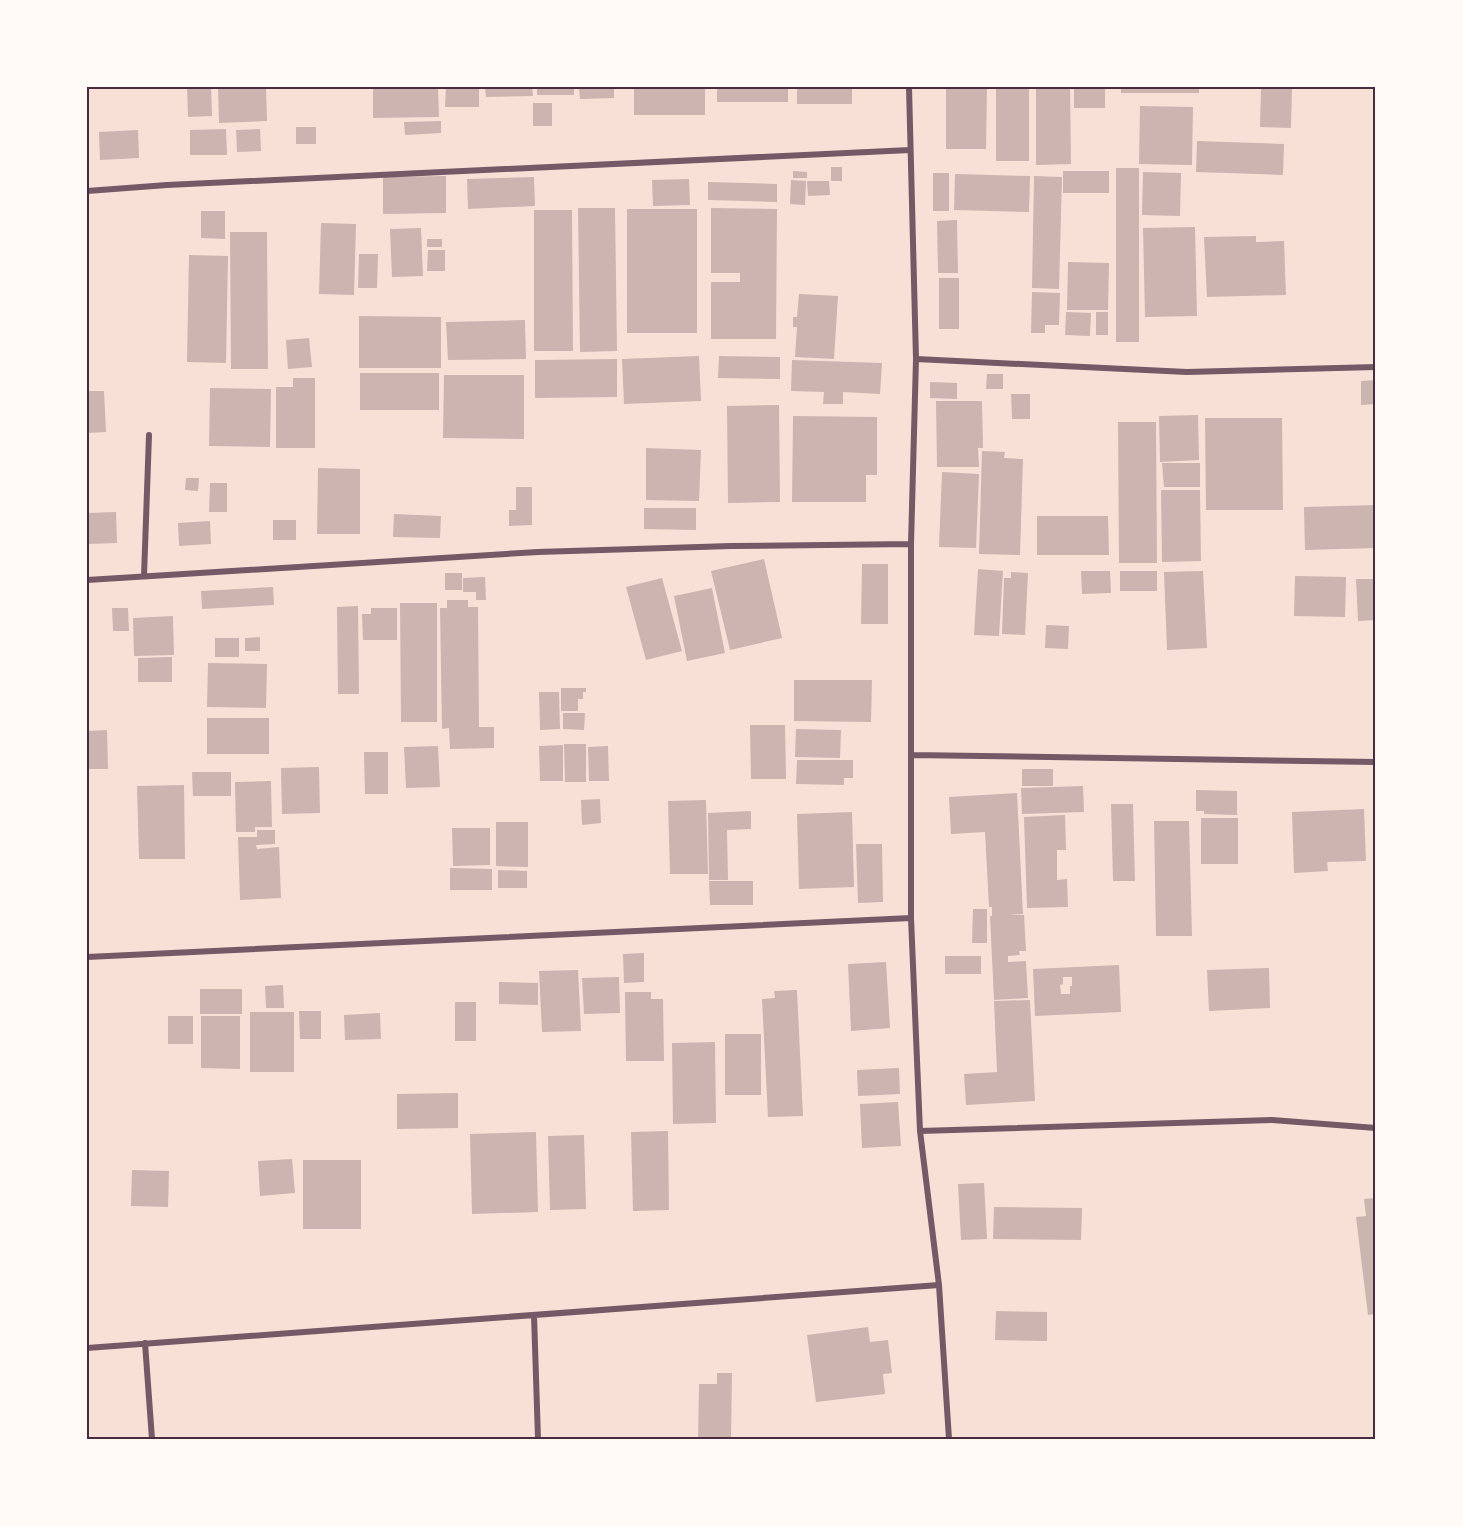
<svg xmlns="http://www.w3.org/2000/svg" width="1463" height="1526" viewBox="0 0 1463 1526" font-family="'DM Sans',sans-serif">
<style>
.building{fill:#ccb4b1;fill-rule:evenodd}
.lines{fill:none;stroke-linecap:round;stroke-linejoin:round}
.minor{stroke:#755966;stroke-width:6}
.neatline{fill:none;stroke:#4a2c40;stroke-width:2}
</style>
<rect width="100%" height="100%" fill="#f7e1d7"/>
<!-- building -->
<path class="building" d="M 187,87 L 211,87 L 212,116 L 188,117 Z
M 218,87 L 266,87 L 267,121 L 219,123 Z
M 373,87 L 438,87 L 439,117 L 373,118 Z
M 446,87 L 479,87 L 479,107 L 445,107 Z
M 485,87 L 532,87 L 533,96 L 486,97 Z
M 537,87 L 574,87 L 574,95 L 537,95 Z
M 579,87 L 614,87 L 614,98 L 580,99 Z
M 634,87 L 705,87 L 705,115 L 634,115 Z
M 717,87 L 788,87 L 788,102 L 717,102 Z
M 797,87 L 852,87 L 852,104 L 797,104 Z
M 946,87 L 987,87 L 986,149 L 946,149 Z
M 996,87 L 1029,87 L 1029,161 L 996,161 Z
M 1036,87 L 1070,87 L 1071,164 L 1036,165 Z
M 1074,87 L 1105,87 L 1105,108 L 1074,108 Z
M 1121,87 L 1199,87 L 1199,93 L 1121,93 Z
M 1261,87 L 1292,87 L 1291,128 L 1260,127 Z
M 533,103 L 552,103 L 552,126 L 533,126 Z
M 1140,106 L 1193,107 L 1192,165 L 1139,164 Z
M 441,121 L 441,133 L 405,135 L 404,122 Z
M 296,127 L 316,127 L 316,144 L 296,144 Z
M 226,129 L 227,155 L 190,155 L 190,130 Z
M 260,129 L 261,151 L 237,152 L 236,130 Z
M 138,130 L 139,158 L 100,160 L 99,132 Z
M 1197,141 L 1284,144 L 1283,175 L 1196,172 Z
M 831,167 L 842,167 L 842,181 L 831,181 Z
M 1116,168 L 1139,168 L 1139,342 L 1116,342 Z
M 793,171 L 807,172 L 807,178 L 793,178 Z
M 1063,171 L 1109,171 L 1109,193 L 1063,193 Z
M 1143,172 L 1181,173 L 1180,216 L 1142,215 Z
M 933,173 L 949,173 L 949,211 L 933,211 Z
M 955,174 L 1030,176 L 1029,212 L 954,210 Z
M 446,176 L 446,213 L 383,214 L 383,177 Z
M 1034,176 L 1062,177 L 1059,289 L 1032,288 Z
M 534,177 L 535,206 L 468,209 L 467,179 Z
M 689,179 L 690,205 L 653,206 L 652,180 Z
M 791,180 L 806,181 L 805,205 L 790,204 Z
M 807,181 L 829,181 L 830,195 L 808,196 Z
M 708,182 L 777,184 L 777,202 L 708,200 Z
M 578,208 L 615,208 L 617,351 L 580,352 Z
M 711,208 L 777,209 L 776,339 L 711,339 L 711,282 L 740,282 L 740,273 L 711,273 Z
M 627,209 L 697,209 L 697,333 L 627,333 Z
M 534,210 L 572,210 L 573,351 L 534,351 Z
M 201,211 L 225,211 L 225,239 L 201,238 Z
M 957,220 L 958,273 L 938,273 L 937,221 Z
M 321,223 L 356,224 L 354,295 L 319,294 Z
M 1195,227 L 1197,316 L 1145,317 L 1143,228 Z
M 421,228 L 423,276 L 392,277 L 390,229 Z
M 230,232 L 267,232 L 268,369 L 231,369 Z
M 1256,236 L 1256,242 L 1284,241 L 1286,295 L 1207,297 L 1204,237 Z
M 427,239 L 442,239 L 442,247 L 427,247 Z
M 428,250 L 445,250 L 445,271 L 427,271 Z
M 359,254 L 378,254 L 377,288 L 358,288 Z
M 189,255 L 228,256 L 226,363 L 187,362 Z
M 1068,262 L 1109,263 L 1108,310 L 1067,310 Z
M 939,278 L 959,278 L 959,329 L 939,329 Z
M 1032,292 L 1060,293 L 1059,325 L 1045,325 L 1045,333 L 1031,333 Z
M 799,294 L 838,296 L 834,359 L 795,357 L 797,327 L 793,327 L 793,317 L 797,317 Z
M 1066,312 L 1091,313 L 1090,336 L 1065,335 Z
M 1096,312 L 1108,312 L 1108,335 L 1096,335 Z
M 359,316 L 441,317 L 441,368 L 359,368 Z
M 525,320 L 526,359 L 448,360 L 446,322 Z
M 309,338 L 312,367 L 288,369 L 286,340 Z
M 699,356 L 701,401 L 624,404 L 622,359 Z
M 719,356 L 780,357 L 780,379 L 718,378 Z
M 617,359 L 617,397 L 535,398 L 535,360 Z
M 792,360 L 882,363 L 880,394 L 843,392 L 843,404 L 823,404 L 824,392 L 791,391 Z
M 360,373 L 439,373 L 439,410 L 360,410 Z
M 987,374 L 1003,374 L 1003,389 L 986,389 Z
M 444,375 L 524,375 L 524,439 L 443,438 Z
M 293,378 L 315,378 L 315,448 L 276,448 L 276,387 L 293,387 Z
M 1376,380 L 1376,404 L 1361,405 L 1361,381 Z
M 930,382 L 957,383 L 957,399 L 930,398 Z
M 210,388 L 271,389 L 270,447 L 209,446 Z
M 87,391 L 104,391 L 106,432 L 87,433 Z
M 1011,394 L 1030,394 L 1030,419 L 1012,419 Z
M 936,401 L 982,401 L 983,448 L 978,448 L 979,467 L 937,467 Z
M 779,405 L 780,502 L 728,503 L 727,406 Z
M 1198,415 L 1199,460 L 1160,462 L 1159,416 Z
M 793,416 L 877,417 L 877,475 L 866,475 L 866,502 L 792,502 Z
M 1205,418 L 1282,418 L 1283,510 L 1206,510 Z
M 1118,422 L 1156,422 L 1157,563 L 1119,563 Z
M 646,448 L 701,450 L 699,501 L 646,500 Z
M 982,451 L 1005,452 L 1004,458 L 1023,459 L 1020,555 L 979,554 Z
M 1162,463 L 1200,463 L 1200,487 L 1164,487 Z
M 318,468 L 360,469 L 360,534 L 317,534 Z
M 942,472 L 979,474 L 976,548 L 939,547 Z
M 186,478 L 199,478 L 198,491 L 185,490 Z
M 210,483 L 227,483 L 227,512 L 209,512 Z
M 516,487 L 532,487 L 532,525 L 509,526 L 509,510 L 516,510 Z
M 1161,490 L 1200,490 L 1201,561 L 1162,562 Z
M 1376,505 L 1376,548 L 1305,550 L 1304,507 Z
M 644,508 L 696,508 L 696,530 L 644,529 Z
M 116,512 L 117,543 L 87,544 L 87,513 Z
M 394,514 L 441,516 L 440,538 L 393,537 Z
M 1037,516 L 1108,516 L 1109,555 L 1037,555 Z
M 273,520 L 296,520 L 296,540 L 273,540 Z
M 210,521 L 211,544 L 179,546 L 178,523 Z
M 764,559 L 782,638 L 730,650 L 711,571 Z
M 862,564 L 888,564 L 888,624 L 861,624 Z
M 978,569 L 1003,571 L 999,636 L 974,635 Z
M 1081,571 L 1110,571 L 1111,593 L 1082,594 Z
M 1120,571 L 1157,571 L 1157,591 L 1120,591 Z
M 1203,571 L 1207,648 L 1167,650 L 1164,572 Z
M 1011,572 L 1028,573 L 1025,635 L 1002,634 L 1004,578 L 1011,578 Z
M 445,573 L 462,573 L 462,590 L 445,590 Z
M 1295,576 L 1346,577 L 1345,617 L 1294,616 Z
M 485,577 L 486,600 L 476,600 L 476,592 L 463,592 L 463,578 Z
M 662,578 L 682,651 L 646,660 L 626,587 Z
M 1356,579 L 1376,579 L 1376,620 L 1358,621 Z
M 273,587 L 274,605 L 202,609 L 201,591 Z
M 712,588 L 725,653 L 687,661 L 674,596 Z
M 447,600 L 468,600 L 468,607 L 478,607 L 479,727 L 494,727 L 494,748 L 450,749 L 449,728 L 442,729 L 440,608 L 447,608 Z
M 400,603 L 437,603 L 437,722 L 401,722 Z
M 358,606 L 359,694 L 338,694 L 337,607 Z
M 112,608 L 128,608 L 129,631 L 113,631 Z
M 371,608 L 397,608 L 397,640 L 363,640 L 362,614 L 371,614 Z
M 173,616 L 174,655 L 134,656 L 133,618 Z
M 1046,625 L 1069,626 L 1068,649 L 1045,648 Z
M 260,637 L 260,651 L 245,651 L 245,638 Z
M 215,638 L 239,638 L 239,657 L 215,657 Z
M 172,657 L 172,682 L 138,682 L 138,658 Z
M 208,663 L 267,664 L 266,708 L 207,707 Z
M 794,680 L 872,680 L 871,722 L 794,721 Z
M 561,688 L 586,688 L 586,692 L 583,692 L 583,699 L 578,699 L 578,711 L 561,711 Z
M 539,692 L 559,692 L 560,729 L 540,730 Z
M 563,713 L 585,713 L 584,730 L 563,729 Z
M 207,718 L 269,718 L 269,754 L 207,754 Z
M 750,725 L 785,725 L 786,779 L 751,779 Z
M 796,729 L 841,730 L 840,758 L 795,757 Z
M 107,730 L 108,769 L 87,769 L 87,731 Z
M 564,744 L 586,744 L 586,782 L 565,782 Z
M 563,745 L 563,781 L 540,781 L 539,746 Z
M 438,746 L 440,787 L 406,788 L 404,747 Z
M 608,746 L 609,781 L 589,781 L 588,747 Z
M 364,752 L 388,752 L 388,794 L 365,794 Z
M 797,760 L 853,760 L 853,778 L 844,778 L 844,785 L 796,784 Z
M 319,767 L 320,813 L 282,814 L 281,768 Z
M 1022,769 L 1053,769 L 1053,786 L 1022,786 Z
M 192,772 L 231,772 L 231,796 L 193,796 Z
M 271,781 L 272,827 L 255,827 L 255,832 L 236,832 L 235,782 Z
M 184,785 L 185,859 L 139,859 L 137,786 Z
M 1083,786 L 1084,812 L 1022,814 L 1021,788 Z
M 1196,790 L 1237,791 L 1237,815 L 1204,814 L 1204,811 L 1196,811 Z
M 1017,793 L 1023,914 L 1009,915 L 1024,915 L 1026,951 L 1019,951 L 1020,955 L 1008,956 L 1008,962 L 1026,961 L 1028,998 L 994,1000 L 990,916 L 992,916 L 992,907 L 989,907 L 985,832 L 951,834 L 949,797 Z
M 600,799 L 601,823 L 582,825 L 581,800 Z
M 706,800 L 708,874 L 670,874 L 668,801 Z
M 1111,804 L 1133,804 L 1135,881 L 1113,881 Z
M 1364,809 L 1366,861 L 1327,862 L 1328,871 L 1294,873 L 1292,812 Z
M 751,811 L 751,829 L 727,830 L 728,880 L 709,880 L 708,813 Z
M 852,812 L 854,887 L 799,889 L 797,814 Z
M 1065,815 L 1066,850 L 1057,850 L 1057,880 L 1067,879 L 1068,907 L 1027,908 L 1024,817 Z
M 1201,818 L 1238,818 L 1238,864 L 1201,864 Z
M 1154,821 L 1189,821 L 1192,936 L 1156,936 Z
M 496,822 L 528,822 L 528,867 L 496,866 Z
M 452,828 L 490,828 L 490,865 L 453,866 Z
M 257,830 L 275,830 L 275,844 L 256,845 L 257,849 L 279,847 L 281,898 L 240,900 L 238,837 L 257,837 Z
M 856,844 L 882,844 L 883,902 L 858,903 Z
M 450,868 L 492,869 L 492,890 L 450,890 Z
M 498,870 L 527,871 L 527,888 L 498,888 Z
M 709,881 L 753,881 L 753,905 L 710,905 Z
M 973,909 L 987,909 L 987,943 L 972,943 Z
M 644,953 L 644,982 L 624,983 L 623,954 Z
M 945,956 L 981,956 L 981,974 L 945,974 Z
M 886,962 L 890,1028 L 851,1031 L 848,964 Z
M 1119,965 L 1121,1012 L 1035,1016 L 1033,969 ZM 1063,977 L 1072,977 L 1072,986 L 1070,986 L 1070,994 L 1061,994 L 1060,985 L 1063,984 Z
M 1269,968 L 1270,1008 L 1209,1011 L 1207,970 Z
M 578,970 L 581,1031 L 542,1032 L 539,971 Z
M 619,977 L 620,1013 L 584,1014 L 582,978 Z
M 499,982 L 538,983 L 538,1005 L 499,1004 Z
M 283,985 L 284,1008 L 266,1008 L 265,986 Z
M 200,989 L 242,989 L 242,1014 L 200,1014 Z
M 797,990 L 803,1116 L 768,1117 L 762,999 L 775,998 L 774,991 Z
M 625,992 L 651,992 L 651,999 L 663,999 L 664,1061 L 626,1061 Z
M 1030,1000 L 1035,1101 L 966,1105 L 964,1074 L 997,1072 L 994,1001 Z
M 455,1002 L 476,1002 L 476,1041 L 455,1041 Z
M 299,1011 L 321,1011 L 321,1039 L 300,1039 Z
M 250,1012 L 294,1012 L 294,1072 L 250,1072 Z
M 380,1013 L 381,1039 L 345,1040 L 344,1015 Z
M 168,1016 L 193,1016 L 193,1044 L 168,1044 Z
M 201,1016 L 240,1016 L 240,1069 L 201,1068 Z
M 725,1034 L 761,1034 L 761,1095 L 725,1095 Z
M 715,1042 L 716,1123 L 673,1124 L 672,1043 Z
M 899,1068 L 900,1094 L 858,1096 L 857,1070 Z
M 458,1093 L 458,1128 L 397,1129 L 397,1094 Z
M 898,1102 L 901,1146 L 862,1148 L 860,1104 Z
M 668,1131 L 669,1210 L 633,1211 L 631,1132 Z
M 536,1132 L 538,1212 L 472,1214 L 470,1134 Z
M 584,1135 L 586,1209 L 550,1210 L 548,1136 Z
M 292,1159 L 295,1193 L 260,1196 L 258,1161 Z
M 303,1160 L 361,1160 L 361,1229 L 303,1229 Z
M 132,1170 L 169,1171 L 168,1207 L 131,1206 Z
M 984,1183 L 987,1239 L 961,1240 L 958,1184 Z
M 1376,1198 L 1376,1314 L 1368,1315 L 1356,1217 L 1366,1216 L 1364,1199 Z
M 994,1207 L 1082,1208 L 1081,1240 L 993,1239 Z
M 996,1311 L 1047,1312 L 1047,1341 L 995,1340 Z
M 868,1327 L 870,1342 L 888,1340 L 892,1373 L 883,1374 L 885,1394 L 816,1402 L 807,1335 Z
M 717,1373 L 732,1373 L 731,1439 L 698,1439 L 699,1384 L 717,1384 Z"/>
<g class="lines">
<!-- minor -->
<path class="minor" d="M 909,87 L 916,359 L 911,544 L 911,918 L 920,1131 L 939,1285 L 949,1439
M 87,191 L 167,185 L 910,150
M 916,359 L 1187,372 L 1376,367
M 144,576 L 149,435
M 87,580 L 538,552 L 731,546 L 911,544
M 911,755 L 1376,762
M 87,957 L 911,918
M 920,1131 L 1272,1120 L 1376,1128
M 534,1315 L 538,1439
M 145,1343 L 152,1439
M 87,1348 L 939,1285"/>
</g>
<!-- border -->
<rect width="1463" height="1526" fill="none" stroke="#fffaf5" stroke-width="177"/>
<rect x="88" y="88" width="1286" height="1350" class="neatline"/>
</svg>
